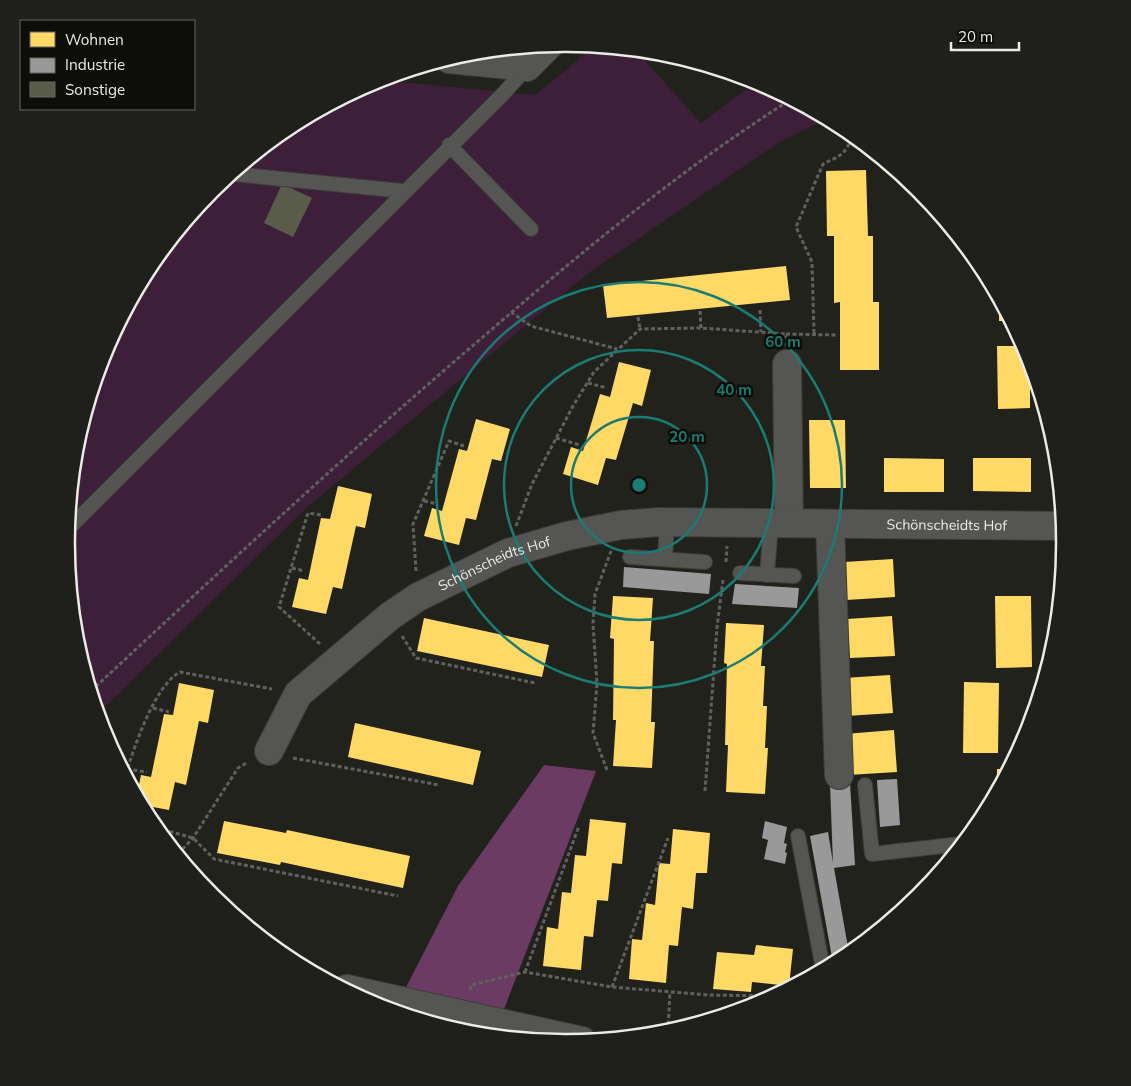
<svg xmlns="http://www.w3.org/2000/svg" width="1131" height="1086" viewBox="0 0 1131 1086" font-family="Mulish,sans-serif">
<style>
.green{fill:#3e1f39}
.forest{fill:#6c3b64}
.homes{fill:#ffd966}
.industry{fill:#999}
.building{fill:#5a5c4b}
.lines{fill:none;stroke-linecap:round;stroke-linejoin:round}
.service-casing{stroke:#3d3d3a;stroke-width:16}
.minor-casing{stroke:#3d3d3a;stroke-width:30}
.tertiary-casing{stroke:#3d3d3a;stroke-width:30}
.path{stroke:#60615e;stroke-width:3;stroke-dasharray:4 2.5;stroke-linecap:butt}
.service{stroke:#555553;stroke-width:14}
.minor{stroke:#555553;stroke-width:28}
.tertiary{stroke:#555553;stroke-width:28}
.ring{fill:none;stroke:#1a7c74;stroke-width:2.5}
.labels{text-anchor:middle;stroke-width:5;stroke-linejoin:round;paint-order:stroke}
.street-label{font-size:14px;fill:#ebece5;stroke:#0d0e09}
.rim{fill:none;stroke:#ebece5;stroke-width:2.5}
.centre{fill:#1a7c74;stroke:#0d0e09;stroke-width:2.5}
.ring-label{font-size:15px;text-anchor:middle;font-weight:bold;fill:#1a7c74;stroke:#0d0e09;stroke-width:5;stroke-linejoin:round;paint-order:stroke}
</style>
<rect width="100%" height="100%" fill="#22221d"/>
<!-- green -->
<path class="green" d="M 591,46 L 636,51 L 701,123 L 756,82 L 825,119 L 775,145 L 591,271 L 306,508 L 98,714 L 76,640 L 66,543 L 76,445 L 104,352 L 151,265 L 213,190 L 288,128 L 375,82 L 379,80 L 535,95 L 570,67 Z"/>
<!-- forest -->
<path class="forest" d="M 544,765 L 596,771 L 501,1017 L 401,997 L 458,886 Z"/>
<!-- homes -->
<path class="homes" d="M 866,170 L 868,236 L 873,236 L 873,302 L 879,302 L 879,370 L 840,370 L 840,302 L 834,303 L 834,236 L 827,236 L 826,171 Z
M 786,266 L 790,300 L 607,318 L 603,285 Z
M 999,299 L 1010,321 L 999,321 Z
M 997,346 L 1024,346 L 1030,362 L 1030,408 L 998,409 Z
M 619,362 L 651,370 L 642,406 L 633,403 L 616,460 L 606,458 L 598,485 L 563,474 L 571,447 L 583,451 L 600,394 L 610,397 Z
M 476,419 L 510,429 L 501,461 L 492,459 L 476,520 L 466,518 L 459,545 L 424,536 L 432,508 L 442,511 L 459,449 L 467,451 Z
M 809,420 L 845,420 L 846,488 L 810,488 Z
M 884,458 L 944,459 L 944,492 L 884,492 Z
M 973,458 L 1031,458 L 1031,492 L 973,491 Z
M 338,486 L 372,494 L 365,528 L 356,526 L 342,589 L 333,587 L 326,614 L 292,607 L 299,578 L 308,580 L 321,518 L 330,519 Z
M 893,559 L 895,597 L 846,600 L 844,562 Z
M 613,596 L 653,598 L 650,641 L 654,641 L 651,722 L 655,722 L 652,768 L 613,766 L 616,720 L 613,720 L 614,639 L 610,638 Z
M 995,596 L 1031,596 L 1032,667 L 996,668 Z
M 892,616 L 895,656 L 850,658 L 847,619 Z
M 424,618 L 549,645 L 542,677 L 417,651 Z
M 726,623 L 764,625 L 761,666 L 765,666 L 763,706 L 767,706 L 765,748 L 768,748 L 765,794 L 726,792 L 728,745 L 725,745 L 727,664 L 724,663 Z
M 890,675 L 893,713 L 846,716 L 844,678 Z
M 964,682 L 999,683 L 998,753 L 963,753 Z
M 179,683 L 214,690 L 208,723 L 199,721 L 186,785 L 175,782 L 169,810 L 142,805 L 137,795 L 141,775 L 151,777 L 164,714 L 173,715 Z
M 355,723 L 481,751 L 473,785 L 348,757 Z
M 894,730 L 897,772 L 848,775 L 845,734 Z
M 997,769 L 1008,769 L 997,790 Z
M 590,819 L 626,823 L 622,864 L 612,863 L 608,901 L 597,900 L 593,937 L 584,936 L 581,970 L 543,966 L 547,927 L 558,929 L 562,892 L 571,893 L 575,855 L 586,856 Z
M 224,821 L 286,833 L 287,830 L 410,856 L 403,888 L 281,862 L 280,865 L 217,853 Z
M 673,829 L 710,833 L 707,873 L 696,873 L 693,909 L 682,907 L 678,946 L 669,945 L 666,983 L 629,979 L 632,939 L 642,940 L 646,903 L 655,905 L 659,863 L 670,864 Z
M 756,945 L 793,949 L 789,986 L 752,982 L 751,992 L 713,989 L 717,952 L 754,955 Z"/>
<!-- industry -->
<path class="industry" d="M 624,567 L 711,574 L 709,594 L 623,587 Z
M 735,584 L 799,588 L 797,608 L 732,604 Z
M 897,779 L 900,825 L 880,827 L 877,780 Z
M 850,783 L 855,865 L 834,868 L 849,953 L 833,963 L 810,836 L 828,832 L 833,863 L 830,784 Z
M 765,821 L 787,827 L 784,843 L 787,844 L 785,852 L 787,853 L 785,864 L 764,859 L 768,840 L 762,838 Z"/>
<!-- building -->
<path class="building" d="M 282,184 L 312,198 L 293,237 L 264,223 Z"/>
<g class="lines">
<defs>
<path id="service" d="M 449,145 L 531,229
M 233,174 L 403,191
M 68,529 L 504,93 L 527,67
M 630,557 L 705,562
M 665,559 L 667,522
M 740,573 L 794,576
M 767,575 L 771,523
M 865,785 L 872,854 L 961,844
M 798,836 L 823,969"/>
<g id="minor">
<path d="M 449,59 L 527,67 L 549,45"/>
<path d="M 787,364 L 789,523"/>
<path d="M 830,524 L 839,775"/>
<path id="s1" d="M 269,751 L 298,694 L 390,616 L 418,597 L 508,553 L 567,536 L 621,525 L 659,522 L 1063,526"/>
</g>
<path id="tertiary" d="M 347,989 L 582,1041"/>
</defs>
<!-- service casing -->
<use href="#service" class="service-casing"/>
<!-- minor casing -->
<use href="#minor" class="minor-casing"/>
<!-- tertiary casing -->
<use href="#tertiary" class="tertiary-casing"/>
<!-- path -->
<path class="path" d="M 760,310 L 761,332
M 700,311 L 701,328
M 511,312 L 531,326 L 617,349
M 638,317 L 640,329
M 814,333 L 812,262 L 796,227 L 823,164 C 841,155 844,156 853,136
M 786,334 L 837,335
M 588,383 L 607,388
M 556,438 L 580,445
M 424,501 L 438,504
M 516,526 L 532,484 L 573,406 L 594,372 L 640,329 L 701,328 L 786,334 L 786,340
M 726,562 L 727,546
M 292,568 L 304,571
M 416,571 L 413,524 L 449,441 L 464,446
M 402,636 L 416,658 L 535,683
M 320,644 L 279,607 L 308,513 L 321,515
M 91,691 C 218,573 345,455 477,342 C 577,256 678,171 790,100
M 153,708 L 169,712
M 293,758 L 439,785
M 127,769 L 147,772
M 607,770 L 593,733 L 597,684 L 593,624 L 595,594 L 611,551
M 126,774 C 134,747 155,685 180,672 L 272,689
M 705,791 L 717,627 L 723,580
M 157,828 L 193,838 L 214,859 L 398,896
M 178,854 L 193,838 L 238,768 L 248,762
M 525,972 L 579,826
M 612,987 L 668,838
M 470,990 L 471,985 L 525,972 L 612,987 L 708,995 L 772,996
M 668,1031 L 670,992"/>
<!-- service -->
<use href="#service" class="service"/>
<!-- minor -->
<use href="#minor" class="minor"/>
<!-- tertiary -->
<use href="#tertiary" class="tertiary"/>
</g>
<!-- distance rings -->
<g class="ring">
<circle cx="639" cy="485" r="68"/>
<circle cx="639" cy="485" r="135"/>
<circle cx="639" cy="485" r="203"/>
</g>
<g class="labels">
<!-- street labels -->
<g class="street-label">
<text dy="5" stroke="none"><textPath href="#s1" startOffset="761">Schönscheidts Hof</textPath></text>
<text dy="5" stroke="none"><textPath href="#s1" startOffset="302">Schönscheidts Hof</textPath></text>
</g>
</g>
<!-- crop -->
<path d="M0 0H1131V1086H0ZM565 52H566A490 490 0 0 1 1056 542V544A490 490 0 0 1 566 1034H565A490 490 0 0 1 75 544V542A490 490 0 0 1 565 52Z" fill="#1f201b" fill-rule="evenodd"/>
<path class="rim" d="M565 52H566A490 490 0 0 1 1056 542V544A490 490 0 0 1 566 1034H565A490 490 0 0 1 75 544V542A490 490 0 0 1 565 52Z"/>
<circle cx="639" cy="485" r="8" class="centre"/>
<g class="ring-label">
<text x="783" y="347">60 m</text>
<text x="734" y="395">40 m</text>
<text x="687" y="442">20 m</text>
</g>
<!-- legend -->
<rect x="20" y="20" width="175" height="90" fill="#0d0e09" stroke="#666761"/>
<rect x="30" y="32" width="25" height="15" fill="#ffd966" stroke="#666761"/>
<text x="65" y="45" font-size="15" fill="#ebece5">Wohnen</text>
<rect x="30" y="58" width="25" height="15" fill="#999999" stroke="#666761"/>
<text x="65" y="70" font-size="15" fill="#ebece5">Industrie</text>
<rect x="30" y="82" width="25" height="15" fill="#5a5c4b" stroke="#666761"/>
<text x="65" y="95" font-size="15" fill="#ebece5">Sonstige</text>
<!-- scale -->
<path d="M951 42v8h68v-8" fill="none" stroke="#ebece5" stroke-width="2.5"/>
<text x="958" y="42" font-size="15" fill="#ebece5" stroke="#0d0e09" stroke-width="4" paint-order="stroke">20 m</text>
</svg>
